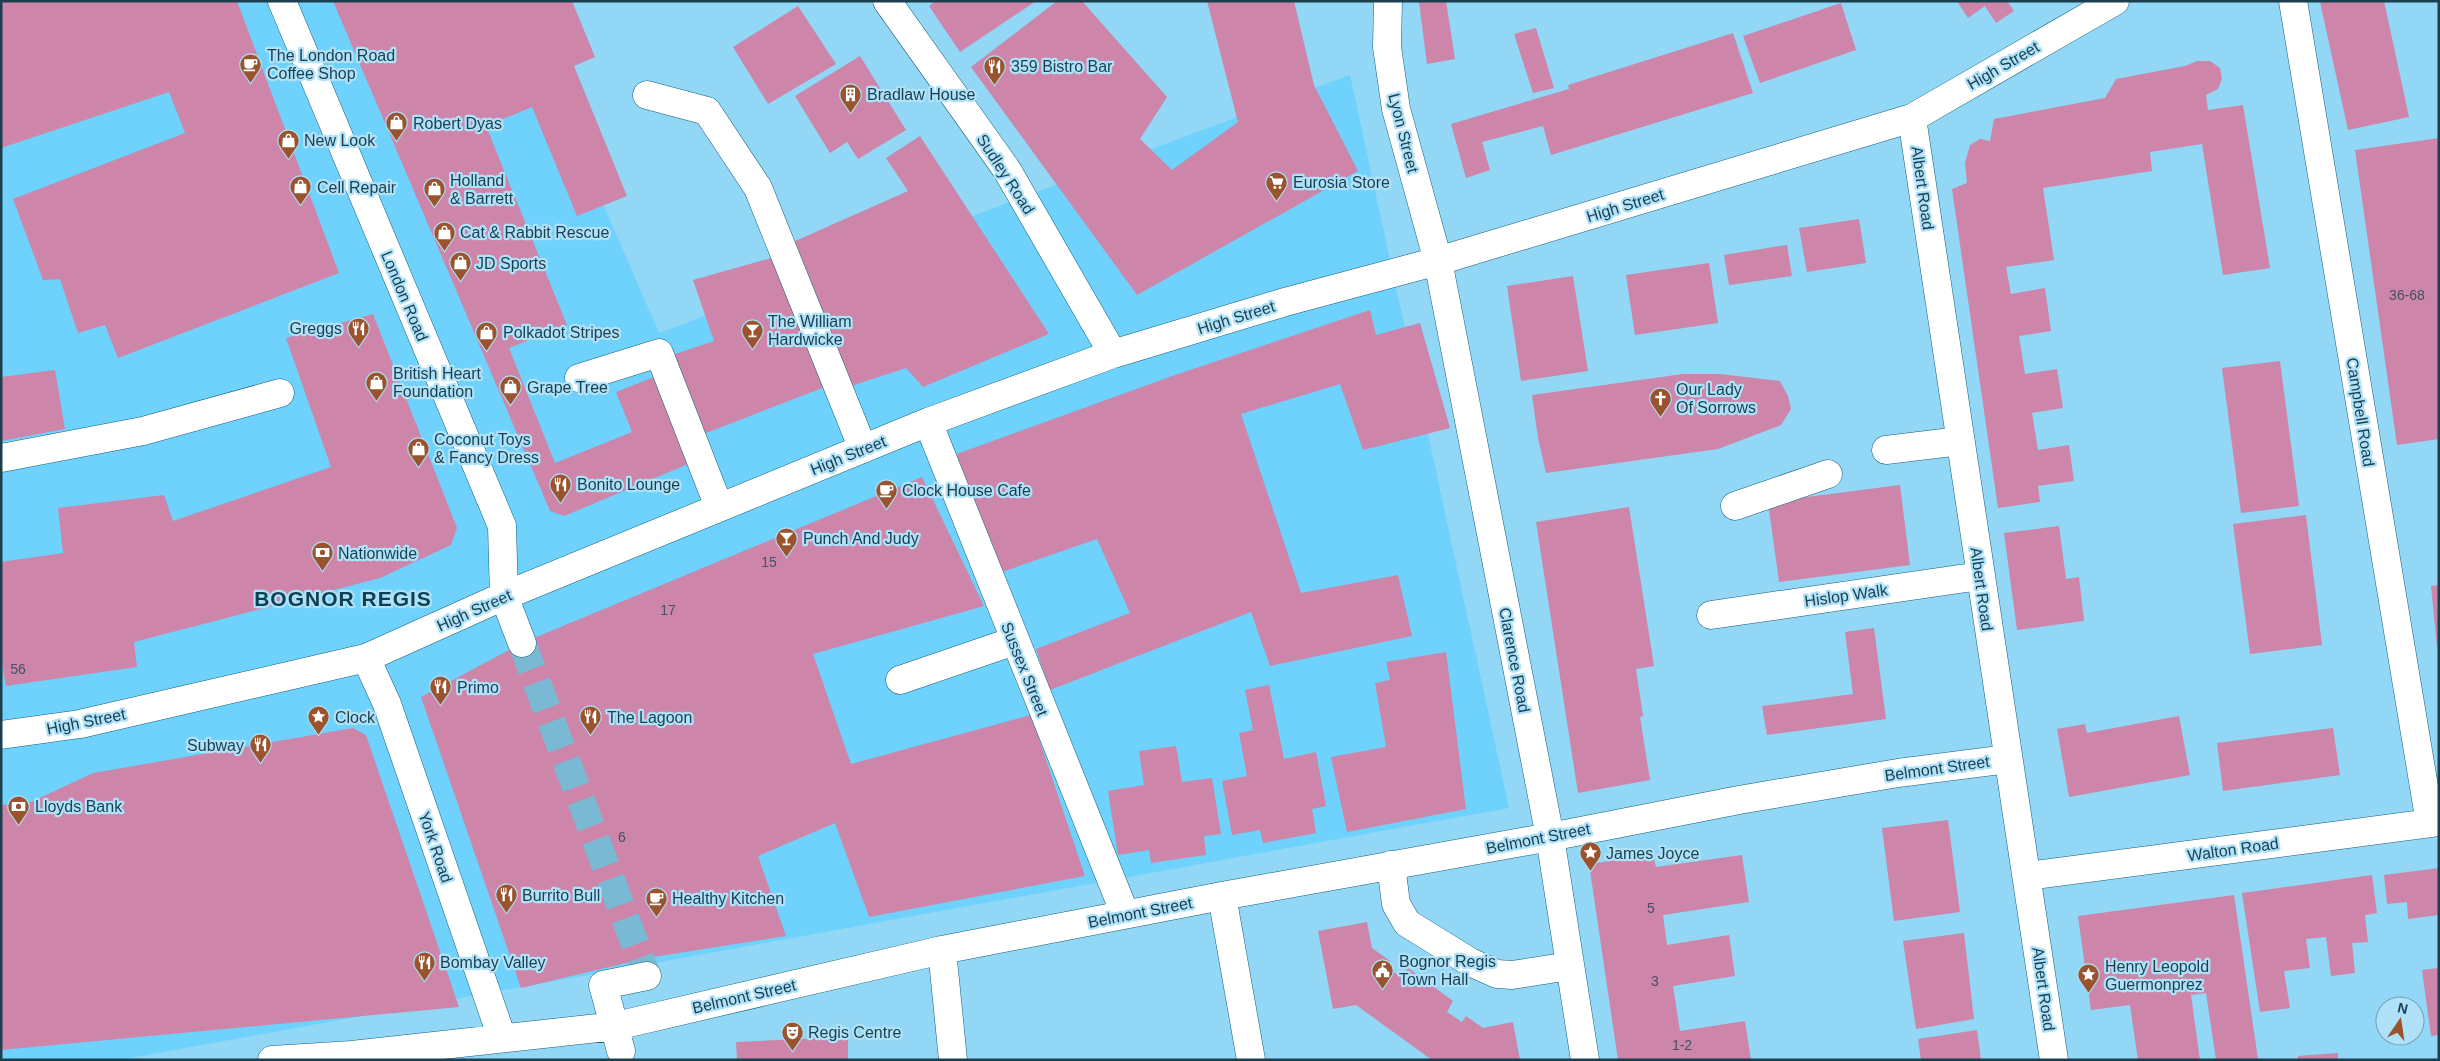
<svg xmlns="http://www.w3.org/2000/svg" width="2440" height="1061" viewBox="0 0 2440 1061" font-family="Helvetica,sans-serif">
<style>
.built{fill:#6ed2fc}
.building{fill:#cd85aa}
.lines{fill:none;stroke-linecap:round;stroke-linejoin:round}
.minor-tunnel{stroke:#7ab9d4;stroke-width:28;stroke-dasharray:28 14;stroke-linecap:butt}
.minor-casing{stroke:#145e79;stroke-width:29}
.minor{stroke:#fff;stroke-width:28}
.labels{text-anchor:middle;stroke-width:4.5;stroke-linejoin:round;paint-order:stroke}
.number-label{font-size:14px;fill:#475066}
.poi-label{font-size:16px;fill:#1a3f4f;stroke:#afe1f8;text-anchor:start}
.street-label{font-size:16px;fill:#1a3f4f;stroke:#afe1f8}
.district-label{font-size:21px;font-weight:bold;letter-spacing:1px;fill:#0e4053;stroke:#afe1f8}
</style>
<rect width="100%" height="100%" fill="#92d7f5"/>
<!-- built -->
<path class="built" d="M 1,1 L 515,1 L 659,333 L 1350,75 L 1509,808 L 119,1060 L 1,1060 Z"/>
<!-- building -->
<path class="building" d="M 1,1 L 237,1 L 339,273 L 118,358 L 105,325 L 78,333 L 60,279 L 43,280 L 13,199 L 185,133 L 169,92 L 1,148 Z
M 333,1 L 572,1 L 595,57 L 574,66 L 627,196 L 577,216 L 532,107 L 486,126 L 567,325 L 509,348 L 555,463 L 632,432 L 616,392 L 659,375 L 693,462 L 564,516 L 550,511 Z
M 935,1 L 1036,1 L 960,52 L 929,6 Z
M 1057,1 L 1082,1 L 1167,97 L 1140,139 L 1172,170 L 1238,122 L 1207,1 L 1294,1 L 1314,85 L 1358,171 L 1137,295 L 971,67 Z
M 1446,1 L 1455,59 L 1427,64 L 1419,2 Z
M 1957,1 L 2007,1 L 2014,11 L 1996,23 L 1985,6 L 1968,18 Z
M 2384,1 L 2409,117 L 2348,130 L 2320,2 Z
M 1841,3 L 1856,50 L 1760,83 L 1743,36 Z
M 798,6 L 836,64 L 768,104 L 733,47 Z
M 1536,28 L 1554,88 L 1533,93 L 1514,34 Z
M 1733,33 L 1753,93 L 1551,155 L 1543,126 L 1482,142 L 1490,170 L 1466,178 L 1451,124 L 1569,89 L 1568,85 Z
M 860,56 L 906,130 L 858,159 L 847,142 L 830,153 L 795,96 Z
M 2197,61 L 2210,61 L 2220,68 L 2222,79 L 2218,89 L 2206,95 L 2208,110 L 2243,105 L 2270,268 L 2223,275 L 2202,144 L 2150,152 L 2152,171 L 2043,188 L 2054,260 L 2006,267 L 2011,294 L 2045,288 L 2051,331 L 2019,336 L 2025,374 L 2057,369 L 2063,408 L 2032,413 L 2038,450 L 2069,445 L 2074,481 L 2038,486 L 2040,502 L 1998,508 L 1952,189 L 1967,183 L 1965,163 L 1970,145 L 1980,139 L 1990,141 L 1994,119 L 2105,98 L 2116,79 L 2185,66 Z
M 920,136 L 1049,334 L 923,387 L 906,368 L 845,388 L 793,242 L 908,191 L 886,158 Z
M 2439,138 L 2439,439 L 2397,445 L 2355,150 Z
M 1859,219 L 1866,263 L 1807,272 L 1799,228 Z
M 1787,245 L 1792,276 L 1729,285 L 1724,255 Z
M 775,257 L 830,385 L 701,435 L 666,357 L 714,341 L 693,280 Z
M 1709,263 L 1718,323 L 1635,335 L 1626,275 Z
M 1573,276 L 1588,371 L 1521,381 L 1507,286 Z
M 1370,310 L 1376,335 L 1420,323 L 1450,428 L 1363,450 L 1340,384 L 1241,414 L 1301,593 L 1398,575 L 1412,636 L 1270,666 L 1251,612 L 1050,690 L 1036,649 L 1130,613 L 1097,539 L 999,573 L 954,455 L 1175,375 Z
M 373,314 L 457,528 L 451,545 L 380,578 L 134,642 L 137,667 L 6,686 L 1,659 L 1,562 L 63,553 L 58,508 L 164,495 L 173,521 L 331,467 L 286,338 Z
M 2280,361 L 2299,506 L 2241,513 L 2222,368 Z
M 55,370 L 65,429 L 1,441 L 1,377 Z
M 1683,374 L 1720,374 L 1780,381 L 1788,396 L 1791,409 L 1781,425 L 1718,449 L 1546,473 L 1538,438 L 1532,395 Z
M 922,477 L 984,606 L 813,654 L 851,764 L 1031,715 L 1085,876 L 869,917 L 835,823 L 758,856 L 786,936 L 647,958 L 521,988 L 421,697 L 522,643 Z
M 1900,485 L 1910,565 L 1779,582 L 1768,502 Z
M 1629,507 L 1654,666 L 1636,669 L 1643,716 L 1640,717 L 1650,780 L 1578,793 L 1536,522 Z
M 2306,515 L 2322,645 L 2250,654 L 2233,524 Z
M 2059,526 L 2066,579 L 2079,577 L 2084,621 L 2017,630 L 2004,533 Z
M 2439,585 L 2439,647 L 2437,647 L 2431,586 Z
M 1874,628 L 1886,719 L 1767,735 L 1762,706 L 1853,694 L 1845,632 Z
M 1446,652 L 1466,809 L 1347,832 L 1331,757 L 1386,747 L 1375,683 L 1390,680 L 1386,662 Z
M 1269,685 L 1284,759 L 1316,752 L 1326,806 L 1312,809 L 1316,833 L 1263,843 L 1260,830 L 1232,835 L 1222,781 L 1247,776 L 1239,733 L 1253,730 L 1245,690 Z
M 2179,716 L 2190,775 L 2069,797 L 2057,729 L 2085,724 L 2087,733 Z
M 353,728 L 366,735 L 459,1007 L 1,1050 L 1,805 L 31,802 L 93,773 Z
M 2333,728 L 2340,775 L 2223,791 L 2217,743 Z
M 1176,746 L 1182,782 L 1212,778 L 1221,834 L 1204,836 L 1206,855 L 1151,863 L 1149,850 L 1118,855 L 1108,791 L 1144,785 L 1139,751 Z
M 1948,820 L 1960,912 L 1894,921 L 1882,828 Z
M 1653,855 L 1656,867 L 1742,855 L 1749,902 L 1663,915 L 1667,945 L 1729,935 L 1735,976 L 1673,986 L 1680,1031 L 1745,1021 L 1751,1060 L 1618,1060 L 1589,864 Z
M 2439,868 L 2439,915 L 2408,919 L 2407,902 L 2387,904 L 2384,875 Z
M 2372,875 L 2377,913 L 2365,915 L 2368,942 L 2352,943 L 2355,973 L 2331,976 L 2326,937 L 2306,939 L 2310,968 L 2284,971 L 2290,1008 L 2260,1012 L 2242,893 Z
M 2234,895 L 2258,1059 L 2216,1060 L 2206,993 L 2191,995 L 2200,1060 L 2138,1060 L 2130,1005 L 2091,1010 L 2078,916 Z
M 1367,922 L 1372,948 L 1390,961 L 1386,967 L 1401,977 L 1408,968 L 1453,1001 L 1447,1012 L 1462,1022 L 1466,1016 L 1483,1028 L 1513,1022 L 1520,1060 L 1432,1060 L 1356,1005 L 1333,1009 L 1318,931 Z
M 1964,933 L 1974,1019 L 1916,1029 L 1903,941 Z
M 2439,968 L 2439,1035 L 2431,1036 L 2422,970 Z
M 1977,1030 L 1981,1060 L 1921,1060 L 1918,1039 Z
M 848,1037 L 848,1060 L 737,1060 L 736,1042 Z
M 2338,1053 L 2338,1060 L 2298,1060 L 2298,1056 Z"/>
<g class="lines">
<!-- minor-tunnel -->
<path class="minor-tunnel" d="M 522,643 L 647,976"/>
<defs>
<path id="minor" d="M 282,1 L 502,526 L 504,596 L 522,643
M 887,1 L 1007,170 L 1113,354
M 1388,1 L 1387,47 L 1396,109 L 1438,261 L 1550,837 L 1585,1060
M 2293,1 L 2430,823
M 647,95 L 707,111 L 758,188 L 863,449
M 1912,118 L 2054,1060
M 579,378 L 659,353 L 719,507
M 928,422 L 1125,914
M 1886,450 L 1960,441
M 1,458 L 143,431 L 280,393
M 1735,506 L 1828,474
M 1711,615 L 1980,576
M 366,658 L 387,704 L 502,1038
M 900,680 L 1014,641
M 1,735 L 80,724 L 366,658 L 504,596 L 928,422 L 1113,354 L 1285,302 L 1438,261 L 1912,118 L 2115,1
M 1391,865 L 1396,904 L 1407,923 L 1470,962 L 1497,974 L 1512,975 L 1570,966
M 2027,876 L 2439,822
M 1222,896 L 1251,1060
M 942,950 L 953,1060
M 621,1051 L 603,985 L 647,976
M 272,1060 L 352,1055 L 616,1026 L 942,950 L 1222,896 L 1550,837 L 1739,800 L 1898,773 L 2008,759"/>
</defs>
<!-- minor casing -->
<use href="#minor" class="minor-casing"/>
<!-- minor -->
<use href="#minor" class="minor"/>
</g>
<!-- icons -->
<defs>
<symbol id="cafe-pin" viewBox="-11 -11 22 30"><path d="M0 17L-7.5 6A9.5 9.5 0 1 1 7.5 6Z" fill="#9a532c" stroke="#afe1f8"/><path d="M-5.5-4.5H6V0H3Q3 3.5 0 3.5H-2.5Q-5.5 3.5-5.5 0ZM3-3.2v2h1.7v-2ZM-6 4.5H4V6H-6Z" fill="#fff"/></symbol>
<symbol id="restaurant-pin" viewBox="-11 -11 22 30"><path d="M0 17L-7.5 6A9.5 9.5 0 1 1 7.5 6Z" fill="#9a532c" stroke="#afe1f8"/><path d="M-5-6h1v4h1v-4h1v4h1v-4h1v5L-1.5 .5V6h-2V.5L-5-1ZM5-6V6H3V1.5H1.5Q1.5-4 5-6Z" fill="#fff"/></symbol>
<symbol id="building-pin" viewBox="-11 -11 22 30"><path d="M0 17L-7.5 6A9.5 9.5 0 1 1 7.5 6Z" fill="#9a532c" stroke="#afe1f8"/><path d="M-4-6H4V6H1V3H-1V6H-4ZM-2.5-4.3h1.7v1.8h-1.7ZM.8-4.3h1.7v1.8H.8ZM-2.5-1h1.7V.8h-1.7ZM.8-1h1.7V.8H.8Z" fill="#fff"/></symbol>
<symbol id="shop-pin" viewBox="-11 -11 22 30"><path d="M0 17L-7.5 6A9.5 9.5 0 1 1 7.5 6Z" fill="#9a532c" stroke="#afe1f8"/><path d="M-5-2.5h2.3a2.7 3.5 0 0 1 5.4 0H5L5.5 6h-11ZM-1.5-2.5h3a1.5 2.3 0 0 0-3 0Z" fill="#fff"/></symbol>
<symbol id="supermarket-pin" viewBox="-11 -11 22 30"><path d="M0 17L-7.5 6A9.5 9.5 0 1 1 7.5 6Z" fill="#9a532c" stroke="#afe1f8"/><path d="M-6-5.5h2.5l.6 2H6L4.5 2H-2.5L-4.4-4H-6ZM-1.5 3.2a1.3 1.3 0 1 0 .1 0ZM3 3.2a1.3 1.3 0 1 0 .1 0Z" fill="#fff"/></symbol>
<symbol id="bar-pin" viewBox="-11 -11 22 30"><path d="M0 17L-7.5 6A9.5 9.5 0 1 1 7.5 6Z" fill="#9a532c" stroke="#afe1f8"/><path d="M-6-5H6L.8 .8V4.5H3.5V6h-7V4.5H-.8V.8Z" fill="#fff"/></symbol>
<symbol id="church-pin" viewBox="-11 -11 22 30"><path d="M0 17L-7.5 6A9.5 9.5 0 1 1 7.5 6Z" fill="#9a532c" stroke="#afe1f8"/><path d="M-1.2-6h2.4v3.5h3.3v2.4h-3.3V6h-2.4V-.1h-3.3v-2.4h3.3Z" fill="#fff"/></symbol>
<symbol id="bank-pin" viewBox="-11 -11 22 30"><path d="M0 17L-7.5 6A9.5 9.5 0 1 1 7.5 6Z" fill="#9a532c" stroke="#afe1f8"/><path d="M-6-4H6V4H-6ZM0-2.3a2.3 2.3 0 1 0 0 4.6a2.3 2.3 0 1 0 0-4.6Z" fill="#fff"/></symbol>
<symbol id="sight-pin" viewBox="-11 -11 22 30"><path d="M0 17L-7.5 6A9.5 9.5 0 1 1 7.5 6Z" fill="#9a532c" stroke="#afe1f8"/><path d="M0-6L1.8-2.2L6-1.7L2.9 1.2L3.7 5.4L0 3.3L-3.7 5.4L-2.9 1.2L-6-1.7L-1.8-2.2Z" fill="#fff"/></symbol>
<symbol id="civic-pin" viewBox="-11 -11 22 30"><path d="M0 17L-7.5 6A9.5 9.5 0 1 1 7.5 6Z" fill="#9a532c" stroke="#afe1f8"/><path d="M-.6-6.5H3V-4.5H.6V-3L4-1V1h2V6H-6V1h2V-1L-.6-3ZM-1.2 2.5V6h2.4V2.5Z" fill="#fff"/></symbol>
<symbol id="theatre-pin" viewBox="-11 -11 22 30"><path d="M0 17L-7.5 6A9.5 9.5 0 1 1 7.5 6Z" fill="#9a532c" stroke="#afe1f8"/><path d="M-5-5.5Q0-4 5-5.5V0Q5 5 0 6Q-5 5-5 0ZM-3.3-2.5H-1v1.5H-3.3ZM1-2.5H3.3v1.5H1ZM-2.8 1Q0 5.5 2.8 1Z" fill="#fff"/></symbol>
</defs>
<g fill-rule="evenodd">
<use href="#cafe-pin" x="238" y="52" width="25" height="34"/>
<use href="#restaurant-pin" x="982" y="54" width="25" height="34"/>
<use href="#building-pin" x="838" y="82" width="25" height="34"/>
<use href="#shop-pin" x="384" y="110" width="25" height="34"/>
<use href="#shop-pin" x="276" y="128" width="25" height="34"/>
<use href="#supermarket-pin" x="1264" y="170" width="25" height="34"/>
<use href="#shop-pin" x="288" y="174" width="25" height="34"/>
<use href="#shop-pin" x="422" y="176" width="25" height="34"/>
<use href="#shop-pin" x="432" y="220" width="25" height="34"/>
<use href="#shop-pin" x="448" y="250" width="25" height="34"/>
<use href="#restaurant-pin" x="346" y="316" width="25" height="34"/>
<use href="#bar-pin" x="740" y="318" width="25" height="34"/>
<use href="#shop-pin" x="474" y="320" width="25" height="34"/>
<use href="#shop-pin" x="364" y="370" width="25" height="34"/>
<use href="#shop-pin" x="498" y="374" width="25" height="34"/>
<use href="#church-pin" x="1648" y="386" width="25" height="34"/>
<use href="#shop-pin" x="406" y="436" width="25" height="34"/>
<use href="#restaurant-pin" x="548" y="472" width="25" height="34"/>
<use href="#cafe-pin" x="874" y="478" width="25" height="34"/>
<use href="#bar-pin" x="774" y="526" width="25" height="34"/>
<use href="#bank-pin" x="310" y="540" width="25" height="34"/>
<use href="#restaurant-pin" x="428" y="674" width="25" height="34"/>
<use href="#sight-pin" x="306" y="704" width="25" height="34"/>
<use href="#restaurant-pin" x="578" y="704" width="25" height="34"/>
<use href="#restaurant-pin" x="248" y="732" width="25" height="34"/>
<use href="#bank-pin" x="6" y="794" width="25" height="34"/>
<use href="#sight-pin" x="1578" y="840" width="25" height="34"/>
<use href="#restaurant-pin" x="494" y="882" width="25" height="34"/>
<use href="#cafe-pin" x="644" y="886" width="25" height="34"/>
<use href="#restaurant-pin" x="412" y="950" width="25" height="34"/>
<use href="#civic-pin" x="1370" y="958" width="25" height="34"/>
<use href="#sight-pin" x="2076" y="962" width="25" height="34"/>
<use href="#theatre-pin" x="780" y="1020" width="25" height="34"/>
</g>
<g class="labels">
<!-- number labels -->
<g class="number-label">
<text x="2407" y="300">36-68</text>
<text x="769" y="567">15</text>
<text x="668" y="615">17</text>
<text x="18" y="674">56</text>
<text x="622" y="842">6</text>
<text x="1651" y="913">5</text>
<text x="1655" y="986">3</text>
<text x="1682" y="1050">1-2</text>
</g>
<!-- poi labels -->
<g class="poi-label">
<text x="267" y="61">The London Road<tspan x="267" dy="18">Coffee Shop</tspan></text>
<text x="1011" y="72">359 Bistro Bar</text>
<text x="867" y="100">Bradlaw House</text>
<text x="413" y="129">Robert Dyas</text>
<text x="304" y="146">New Look</text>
<text x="450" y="186">Holland<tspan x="450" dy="18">&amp; Barrett</tspan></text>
<text x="1293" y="188">Eurosia Store</text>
<text x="317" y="193">Cell Repair</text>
<text x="460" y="238">Cat &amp; Rabbit Rescue</text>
<text x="476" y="269">JD Sports</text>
<text x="768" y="327">The William<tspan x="768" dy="18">Hardwicke</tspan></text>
<text x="342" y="334" text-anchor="end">Greggs</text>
<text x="503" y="338">Polkadot Stripes</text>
<text x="393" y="379">British Heart<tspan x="393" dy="18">Foundation</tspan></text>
<text x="527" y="393">Grape Tree</text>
<text x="1676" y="395">Our Lady<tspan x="1676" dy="18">Of Sorrows</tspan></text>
<text x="434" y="445">Coconut Toys<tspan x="434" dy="18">&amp; Fancy Dress</tspan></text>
<text x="577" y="490">Bonito Lounge</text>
<text x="902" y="496">Clock House Cafe</text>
<text x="803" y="544">Punch And Judy</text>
<text x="338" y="559">Nationwide</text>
<text x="457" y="693">Primo</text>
<text x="335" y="723">Clock</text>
<text x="607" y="723">The Lagoon</text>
<text x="244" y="751" text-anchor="end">Subway</text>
<text x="35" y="812">Lloyds Bank</text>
<text x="1606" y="859">James Joyce</text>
<text x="522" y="901">Burrito Bull</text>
<text x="672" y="904">Healthy Kitchen</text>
<text x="1399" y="967">Bognor Regis<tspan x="1399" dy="18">Town Hall</tspan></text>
<text x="440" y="968">Bombay Valley</text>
<text x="2105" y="972">Henry Leopold<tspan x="2105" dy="18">Guermonprez</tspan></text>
<text x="808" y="1038">Regis Centre</text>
</g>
<!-- street labels -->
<g class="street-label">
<text transform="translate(2003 65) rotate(-30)" y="6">High Street</text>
<text transform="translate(1404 133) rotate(76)" y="6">Lyon Street</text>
<text transform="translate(1006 174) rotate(57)" y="6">Sudley Road</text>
<text transform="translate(1923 188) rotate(82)" y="6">Albert Road</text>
<text transform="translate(1625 205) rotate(-17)" y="6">High Street</text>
<text transform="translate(405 296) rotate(67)" y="6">London Road</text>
<text transform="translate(1236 317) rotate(-17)" y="6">High Street</text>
<text transform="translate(2361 412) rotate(81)" y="6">Campbell Road</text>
<text transform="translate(848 455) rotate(-22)" y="6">High Street</text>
<text transform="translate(1982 589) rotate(82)" y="6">Albert Road</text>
<text transform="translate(1846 595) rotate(-8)" y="6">Hislop Walk</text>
<text transform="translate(474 610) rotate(-24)" y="6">High Street</text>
<text transform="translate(1515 660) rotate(79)" y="6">Clarence Road</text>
<text transform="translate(1025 669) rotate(68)" y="6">Sussex Street</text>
<text transform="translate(86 721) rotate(-11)" y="6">High Street</text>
<text transform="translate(1937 768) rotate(-8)" y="6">Belmont Street</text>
<text transform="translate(1538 838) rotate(-11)" y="6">Belmont Street</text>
<text transform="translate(436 847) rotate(71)" y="6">York Road</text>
<text transform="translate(2233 849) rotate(-8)" y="6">Walton Road</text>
<text transform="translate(1140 912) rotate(-11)" y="6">Belmont Street</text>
<text transform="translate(2044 989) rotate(82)" y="6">Albert Road</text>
<text transform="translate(744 996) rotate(-13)" y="6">Belmont Street</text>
</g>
<!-- district labels -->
<g class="district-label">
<text x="343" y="606">BOGNOR REGIS</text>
</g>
</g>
<!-- border -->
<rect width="2440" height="1061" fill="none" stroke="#1a3f4f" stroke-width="5"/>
<!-- north arrow -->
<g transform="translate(2400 1021) rotate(13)"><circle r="24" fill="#afe1f8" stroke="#73a0b4"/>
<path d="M0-4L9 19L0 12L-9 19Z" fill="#9a532c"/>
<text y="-8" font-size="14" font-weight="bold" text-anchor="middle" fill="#1a3f4f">N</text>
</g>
</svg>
